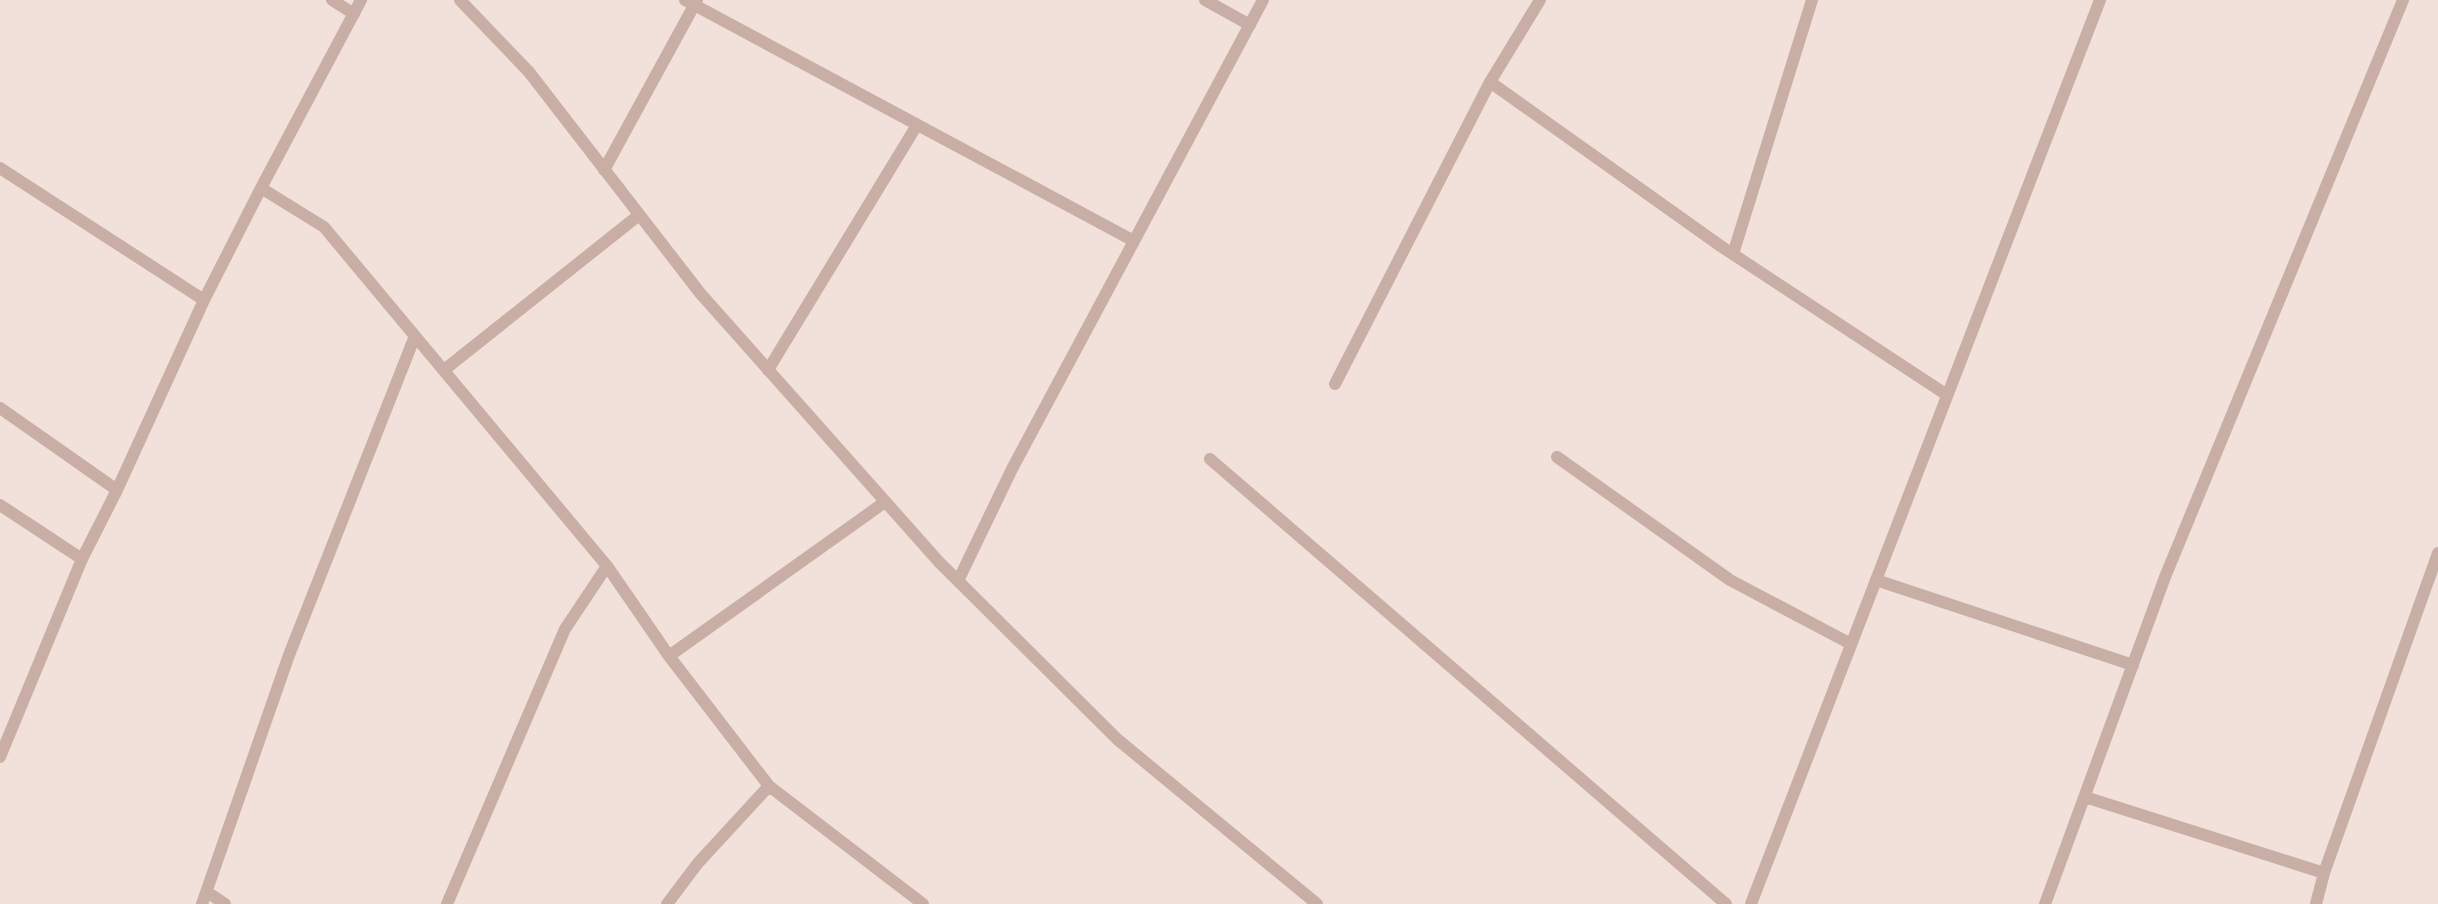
<svg xmlns="http://www.w3.org/2000/svg" width="2438" height="904" viewBox="0 0 2438 904" font-family="Jost,sans-serif">
<style>
.lines{fill:none;stroke-linecap:round;stroke-linejoin:round}
.lane{stroke:#c9aea6;stroke-width:12}
.street{stroke:#c9aea6;stroke-width:12}
</style>
<rect width="100%" height="100%" fill="#f1e1da"/>
<g class="lines">
<!-- lane -->
<path class="lane" d="M 1876,580 L 2133,665"/>
<!-- street -->
<path class="street" d="M 332,0 L 354,14
M 460,0 L 529,72 L 700,293 L 939,562 L 1117,739 L 1317,904
M 685,0 L 1134,241
M 1205,0 L 1250,25
M 1540,0 L 1490,82 L 1722,247 L 1947,395
M 0,168 L 204,300
M 604,170 L 697,0
M 261,188 L 324,227 L 607,566 L 669,656 L 769,786 L 923,904
M 1733,254 L 1812,0
M 444,370 L 639,215
M 768,370 L 917,125
M 1335,384 L 1490,82
M 0,408 L 117,490
M 1557,457 L 1730,580 L 1851,644
M 1210,459 L 1726,904
M 0,505 L 82,559
M 958,581 L 1012,469 L 1263,0
M 669,656 L 885,502
M 0,757 L 82,559 L 117,490 L 204,300 L 261,188 L 361,0
M 2085,797 L 2324,873 L 2316,904
M 2324,873 L 2438,553
M 207,892 L 225,904
M 202,904 L 289,655 L 415,336
M 447,904 L 565,629 L 607,566
M 667,904 L 698,863 L 769,786
M 1751,904 L 2100,0
M 2045,904 L 2165,577 L 2403,0"/>
</g>
</svg>
